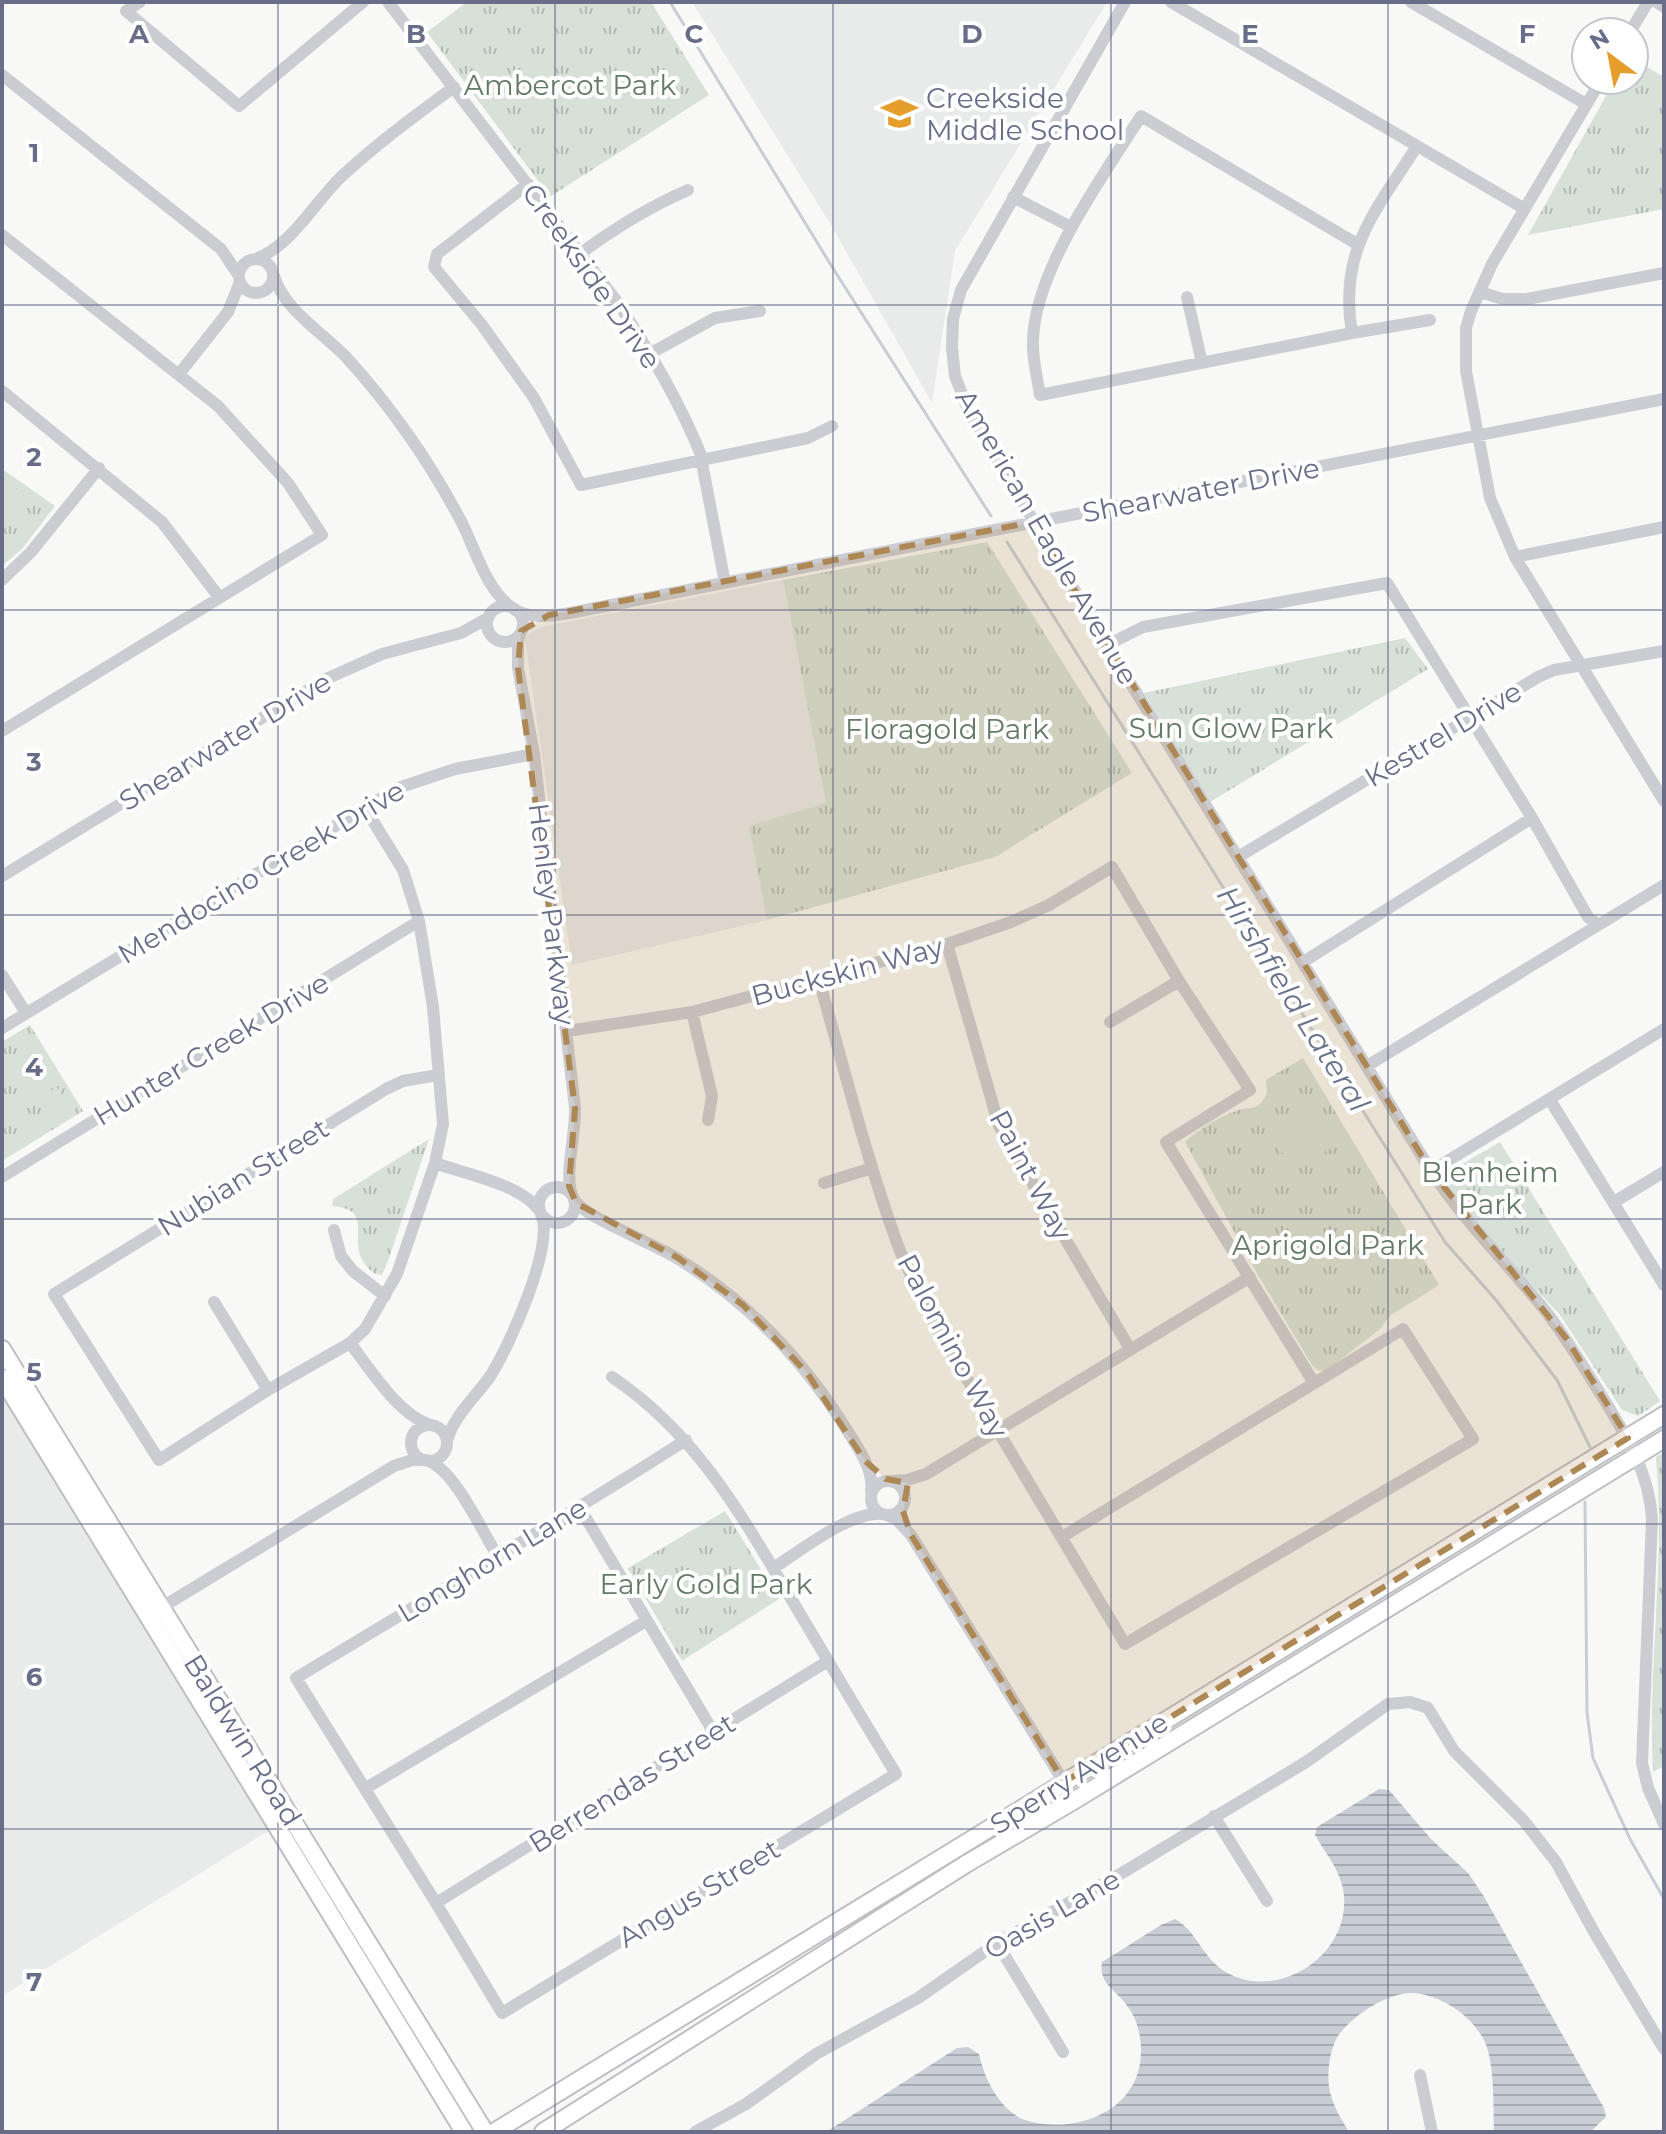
<svg xmlns="http://www.w3.org/2000/svg" width="1666" height="2134" viewBox="0 0 1666 2134" font-family="Montserrat,sans-serif">
<style>
.built{fill:#e9eaea}
.grass{fill:url(#grass-tufts)}
.pitch{fill:#d8e1d8}
.water{fill:url(#water-rules)}
.lines{fill:none;stroke-linecap:round;stroke-linejoin:round}
.stream{stroke:#c9cdd5;stroke-width:3}
.major-casing{stroke:#bebfc5;stroke-width:20}
.minor{stroke:#cccdd2;stroke-width:12}
.major{stroke:#fff;stroke-width:16}
.marked{fill:#ad8854;fill-opacity:0.2;stroke:#ad8854;stroke-width:6;stroke-dasharray:16 10;stroke-linejoin:round}
.grid{fill:none;stroke:#686d88;stroke-width:2;stroke-opacity:0.55}
.labels{text-anchor:middle;stroke-width:8;stroke-linejoin:round;paint-order:stroke}
.park-label{font-size:28px;fill:#637a66;stroke:#fff}
.poi-label{font-size:28px;fill:#686d88;stroke:#fff;text-anchor:start}
.street-label{font-size:28px;fill:#686d88;stroke:#fff}
.water-label{font-size:30px;font-style:italic;fill:#69748a;stroke:#fff}
.grid-label{font-size:26px;text-anchor:middle;font-weight:bold;fill:#686d88;stroke:#fff;stroke-width:8;stroke-linejoin:round;paint-order:stroke}
</style>
<defs>
<pattern id="grass-tufts" width="24" height="20" patternUnits="userSpaceOnUse" patternTransform="scale(2)"><rect width="24" height="20" fill="#d8e1d8"/><path d="M3 7l-1-3M5 7V3M7 7l1-3M15 17l-1-3M17 17v-4M19 17l1-3" fill="none" stroke="#b3bbb5"/></pattern>
<pattern id="water-rules" width="6" height="5" patternUnits="userSpaceOnUse" patternTransform="scale(2)"><rect width="6" height="5" fill="#c9cdd5"/><path d="M0 2.5h6" fill="none" stroke="#a7abb3"/></pattern>
</defs>
<rect width="100%" height="100%" fill="#f8f9f6"/>
<!-- built -->
<path class="built" d="M 692,2 L 1107,2 L 955,251 L 932,403 L 831,225 Z
M 783,580 L 826,804 L 749,826 L 767,920 L 572,965 L 525,638 L 531,632 L 541,627 Z
M 2,1385 L 283,1822 L 2,1996 Z"/>
<!-- grass -->
<path class="grass" d="M 467,2 L 651,2 L 709,95 L 548,198 L 539,182 L 427,32 Z
M 1634,59 L 1664,77 L 1664,209 L 1528,235 L 1615,80 L 1634,80 Z
M 2,469 L 55,506 L 22,549 L 2,566 Z
M 987,542 L 1132,773 L 995,857 L 767,920 L 749,826 L 826,803 L 783,580 Z
M 1405,638 L 1428,669 L 1210,802 L 1144,693 Z
M 30,1025 L 83,1111 L 2,1161 L 2,1042 Z
M 1303,1058 L 1439,1285 L 1391,1315 L 1379,1330 L 1328,1369 L 1319,1371 L 1312,1365 L 1258,1275 L 1185,1142 C 1197,1130 1219,1117 1236,1111 C 1251,1105 1258,1113 1267,1093 L 1266,1080 Z
M 429,1139 L 389,1258 L 382,1275 L 375,1274 C 337,1247 382,1210 332,1206 L 333,1199 Z
M 1500,1142 L 1660,1401 L 1638,1416 L 1622,1410 L 1560,1315 L 1492,1242 L 1446,1184 L 1452,1170 Z
M 1664,1452 L 1664,1766 L 1653,1772 C 1647,1667 1666,1562 1656,1457 Z
M 725,1511 L 779,1599 L 682,1661 L 628,1568 Z"/>
<!-- pitch -->
<path class="pitch" d="M 1618,102 L 1628,106 L 1630,114 L 1623,125 L 1607,117 L 1613,105 Z
M 2,479 L 21,492 L 5,511 L 2,508 Z
M 57,1087 L 71,1110 L 50,1121 L 36,1099 Z
M 1302,1110 L 1315,1114 L 1336,1147 L 1291,1165 L 1266,1130 Z
M 740,1576 L 755,1596 L 735,1610 L 722,1586 L 728,1579 Z"/>
<!-- water -->
<path class="water" d="M 1379,1789 L 1389,1790 L 1431,1839 L 1468,1873 L 1483,1895 L 1604,2108 L 1606,2117 L 1590,2132 L 1494,2132 C 1493,2106 1495,2063 1484,2040 C 1471,2015 1442,1996 1415,1993 C 1389,1991 1355,2014 1340,2033 C 1330,2046 1327,2071 1329,2087 C 1332,2104 1340,2117 1349,2132 L 826,2132 L 957,2048 L 968,2047 L 979,2054 C 984,2078 999,2108 1022,2119 C 1065,2134 1124,2119 1138,2072 C 1144,2052 1141,2024 1128,2007 C 1117,1990 1098,1984 1102,1962 L 1161,1925 L 1175,1919 C 1201,1934 1202,1964 1236,1977 C 1290,1997 1354,1947 1343,1889 C 1339,1868 1325,1853 1315,1835 L 1317,1827 Z"/>
<g class="lines">
<!-- stream -->
<path class="stream" d="M 670,2 L 834,270 L 991,516
M 1007,542 L 1445,1242 L 1496,1300 L 1557,1380 L 1590,1447
M 1585,1502 L 1587,1713 L 1593,1758 L 1630,1839 L 1664,1899"/>
<defs>
<path id="major" d="M 2,1349 L 485,2132
M 2,1378 L 464,2132
M 494,2132 L 1664,1415
M 543,2132 L 966,1864 L 1075,1800 L 1664,1439"/>
</defs>
<!-- major casing -->
<use href="#major" class="major-casing"/>
<!-- minor -->
<path class="minor" d="M 140,2 L 126,11 L 239,106 L 363,2
M 388,2 L 618,303 C 651,354 681,404 703,460 L 702,463 L 725,583
M 1125,2 L 961,290 L 953,319 L 952,348 L 955,376 L 969,412 L 1107,645 L 1431,1171 C 1464,1221 1506,1262 1544,1309 C 1567,1338 1585,1370 1605,1401 C 1628,1439 1649,1473 1652,1519 L 1642,1763 L 1648,1788 L 1664,1824
M 1171,2 L 1525,209
M 1411,2 L 1586,104
M 1656,2 L 1664,7
M 1630,32 L 1648,2
M 2,75 L 221,249 L 239,276
M 1601,80 L 1492,264 L 1471,311 L 1466,328 L 1466,371 L 1490,498 L 1515,557 L 1664,801
M 528,184 L 437,254 L 434,267 L 482,325 L 534,398 L 581,485 L 808,438 L 832,426
M 1013,197 L 1071,227
M 2,235 L 218,406 L 288,483 L 322,535 L 2,731
M 1357,244 L 1141,116 C 1103,176 1035,269 1033,340 C 1032,359 1037,376 1040,395 L 1352,333 L 1430,320
M 581,253 C 615,228 649,207 688,190
M239 276a17 17 0 1 1 34 0a17 17 0 1 1-34 0Z
M 256,259 C 292,245 314,203 341,177 C 376,144 415,116 454,87
M 274,276 C 284,310 323,333 346,357 C 368,381 388,406 407,433 C 427,461 445,491 461,521 C 476,550 486,591 514,609
M 1480,292 L 1503,299 L 1527,299 L 1664,273
M 1187,297 L 1202,363
M 1352,333 C 1338,250 1376,211 1417,146
M 651,353 L 715,318 L 760,311
M 179,374 L 228,312 L 240,282
M 2,391 L 162,522 L 219,597
M 1515,557 L 1664,527
M 2,580 L 31,552 L 99,468
M487 624a18 18 0 1 1 36 0a18 18 0 1 1-36 0Z
M 515,610 C 540,623 575,611 601,607 L 1664,399
M 521,632 L 518,641 L 518,668 L 534,754 L 575,1108 C 576,1134 564,1174 572,1195
M 1107,645 L 1143,627 L 1387,583 L 1532,818 L 1588,917 L 1597,924
M 365,808 L 403,870 L 419,921 L 433,1007 L 443,1124 L 435,1163 L 397,1274 L 365,1329 L 350,1343 L 268,1390 L 159,1460 L 54,1294 L 386,1089 L 403,1081 L 438,1075
M 1238,857 L 1538,677 L 1554,670 L 1664,651
M 2,876 L 326,679 L 382,654 L 461,633 L 488,618
M 947,944 L 999,1126 L 1130,1349
M 1303,962 L 1532,818
M 2,975 L 26,1013
M 819,980 C 844,1068 866,1157 897,1243 C 908,1272 923,1299 936,1327 L 1125,1644 L 1473,1439 L 1403,1329 L 1062,1537
M 692,1012 L 712,1096 L 708,1120
M 1110,1022 L 1179,981
M 2,1028 L 398,788 L 455,769 L 534,754
M 567,1031 L 692,1012 L 947,944 L 1011,922 L 1049,905 L 1112,867 L 1179,981 L 1250,1090 L 1166,1142 L 1314,1383
M 1367,1066 L 1664,885
M 1550,1100 L 1664,1285
M 435,1163 C 465,1174 520,1184 539,1210
M 1431,1171 L 1664,1029
M 2,1177 L 419,921
M 824,1183 L 872,1168
M539 1205a18 18 0 1 1 36 0a18 18 0 1 1-36 0Z
M 574,1200 C 587,1219 656,1244 680,1260 C 751,1304 807,1364 850,1435 C 860,1451 874,1471 871,1491
M 1614,1202 L 1664,1172
M 334,1230 L 341,1256 L 353,1271 L 385,1296
M 214,1302 L 268,1390
M 350,1343 C 370,1369 399,1416 431,1425
M 612,1377 C 700,1436 746,1523 799,1612 C 831,1666 863,1720 896,1774 L 502,2013 L 436,1903 L 296,1678 C 426,1599 558,1522 686,1440
M411 1443a18 18 0 1 1 36 0a18 18 0 1 1-36 0Z
M 447,1441 C 454,1415 476,1397 491,1375 C 509,1346 555,1246 541,1214
M 426,1460 C 455,1469 481,1530 497,1555
M871 1498a17 17 0 1 1 34 0a17 17 0 1 1-34 0Z
M 892,1481 L 907,1480 L 926,1474 L 1250,1277
M 580,1508 L 714,1733
M 886,1515 L 896,1519 L 911,1535 L 1075,1800
M 773,1568 C 801,1551 849,1511 883,1514
M 154,1612 L 394,1466 L 412,1460 L 425,1460
M 366,1788 L 646,1621
M 1214,1816 L 1267,1901
M 436,1903 L 828,1661
M 997,1943 L 1063,2052
M 1420,2075 L 1432,2132
M 695,2132 L 746,2104 L 816,2054 L 918,1998 L 997,1943 L 1122,1873 L 1306,1762 L 1388,1704 L 1410,1702 L 1428,1708 L 1454,1751 L 1524,1821 L 1556,1862 L 1594,1932 L 1664,2049"/>
<!-- major -->
<use href="#major" class="major"/>
</g>
<!-- marked area -->
<path class="marked" d="M 1033,522 L 1431,1171 L 1566,1338 L 1628,1438 L 1064,1782 L 911,1535 L 903,1511 L 908,1483 L 886,1479 L 865,1461 L 807,1373 L 743,1305 L 678,1258 L 576,1203 L 569,1186 L 575,1108 L 518,668 L 521,631 L 549,615 Z"/>
<!-- grid -->
<path class="grid" d="M 278,2 L 278,2132M 555,2 L 555,2132M 833,2 L 833,2132M 1111,2 L 1111,2132M 1388,2 L 1388,2132M 2,305 L 1664,305M 2,610 L 1664,610M 2,915 L 1664,915M 2,1219 L 1664,1219M 2,1524 L 1664,1524M 2,1829 L 1664,1829"/>
<!-- icons -->
<defs>
<symbol id="school-bare" viewBox="-9 -9 18 18"><path d="M0-5L7-2L0 1L-7-2ZM-4 1L0 2.5L4 1V4Q0 6-4 4Z" fill="#e59e2a" stroke="#fff" stroke-width="2.5" paint-order="stroke"/></symbol>
</defs>
<g fill-rule="evenodd">
<use href="#school-bare" x="874" y="88" width="51" height="51"/>
</g>
<g class="labels">
<!-- park labels -->
<g class="park-label">
<text x="570" y="95">Ambercot Park</text>
<text x="1231" y="738">Sun Glow Park</text>
<text x="947" y="739">Floragold Park</text>
<text x="1490" y="1182">Blenheim<tspan x="1490" dy="32">Park</tspan></text>
<text x="1328" y="1255">Aprigold Park</text>
<text x="706" y="1594">Early Gold Park</text>
</g>
<!-- poi labels -->
<g class="poi-label">
<text x="926" y="108">Creekside<tspan x="926" dy="32">Middle School</tspan></text>
</g>
<!-- street labels -->
<g class="street-label">
<text transform="translate(592 276) rotate(55)" y="10">Creekside Drive</text>
<text transform="translate(1201 490) rotate(-11)" y="10">Shearwater Drive</text>
<text transform="translate(1047 537) rotate(60)" y="10">American Eagle Avenue</text>
<text transform="translate(1443 734) rotate(-31)" y="10">Kestrel Drive</text>
<text transform="translate(225 741) rotate(-31)" y="10">Shearwater Drive</text>
<text transform="translate(261 872) rotate(-31)" y="10">Mendocino Creek Drive</text>
<text transform="translate(552 914) rotate(83)" y="10">Henley Parkway</text>
<text transform="translate(847 971) rotate(-15)" y="10">Buckskin Way</text>
<text transform="translate(211 1049) rotate(-31)" y="10">Hunter Creek Drive</text>
<text transform="translate(1031 1175) rotate(62)" y="10">Paint Way</text>
<text transform="translate(243 1177) rotate(-32)" y="10">Nubian Street</text>
<text transform="translate(953 1346) rotate(62)" y="10">Palomino Way</text>
<text transform="translate(492 1560) rotate(-31)" y="10">Longhorn Lane</text>
<text transform="translate(243 1740) rotate(58)" y="10">Baldwin Road</text>
<text transform="translate(1079 1773) rotate(-32)" y="10">Sperry Avenue</text>
<text transform="translate(632 1783) rotate(-32)" y="10">Berrendas Street</text>
<text transform="translate(699 1893) rotate(-31)" y="10">Angus Street</text>
<text transform="translate(1052 1914) rotate(-30)" y="10">Oasis Lane</text>
</g>
<!-- water labels -->
<g class="water-label">
<text transform="translate(1293 999) rotate(58)" y="10">Hirshfield Lateral</text>
</g>
</g>
<g class="grid-label">
<text x="139" y="43">A</text>
<text x="416" y="43">B</text>
<text x="694" y="43">C</text>
<text x="972" y="43">D</text>
<text x="1250" y="43">E</text>
<text x="1527" y="43">F</text>
<text x="34" y="162">1</text>
<text x="34" y="466">2</text>
<text x="34" y="771">3</text>
<text x="34" y="1076">4</text>
<text x="34" y="1381">5</text>
<text x="34" y="1686">6</text>
<text x="34" y="1991">7</text>
</g>
<!-- border -->
<rect width="1666" height="2134" fill="none" stroke="#686d88" stroke-width="8"/>
<!-- north arrow -->
<g transform="translate(1610 56) rotate(328)"><circle r="38" fill="#ffffff" stroke="#c3c5cf" stroke-width="2"/>
<path d="M0-6L14 30L0 20L-14 30Z" fill="#e59e2a"/>
<text y="-12" font-size="22" font-weight="bold" text-anchor="middle" fill="#686d88">N</text>
</g>
</svg>
